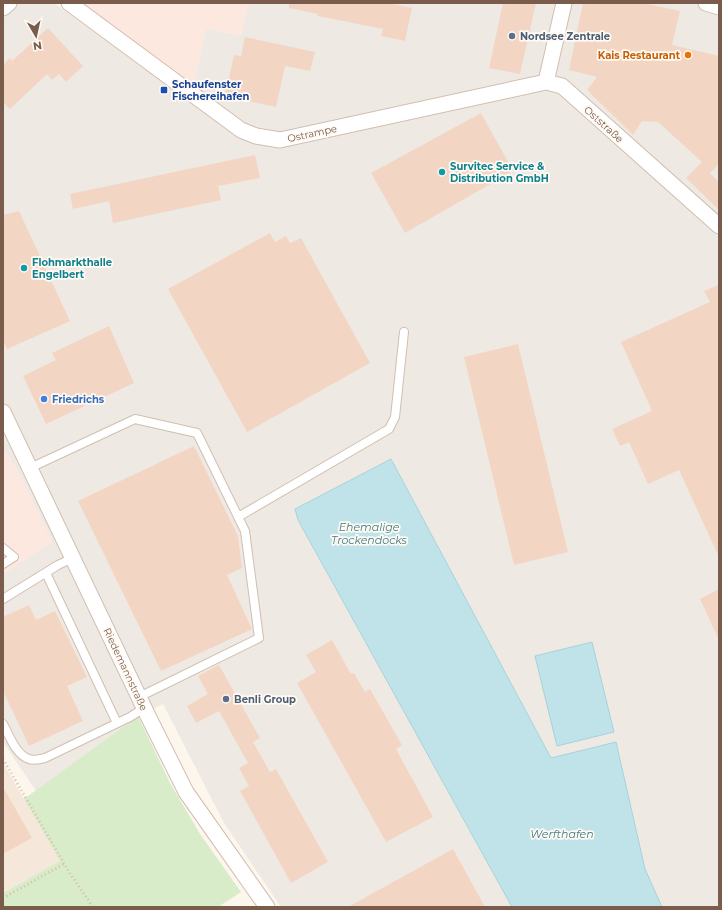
<svg xmlns="http://www.w3.org/2000/svg" width="722" height="910" viewBox="0 0 722 910" font-family="Montserrat,sans-serif">
<style>
.residential{fill:#f5e8da}
.commercial{fill:#fde8e0}
.industrial{fill:#efe9e4}
.green{fill:#d8ecc9}
.water{fill:#bfe3e8;stroke:#a5d3da}
.building{fill:#f3d5c3}
.lines{fill:none;stroke-linecap:round;stroke-linejoin:round}
.service-casing{stroke:#d1beb0;stroke-width:10}
.minor-casing{stroke:#d1beb0;stroke-width:17}
.path{stroke:#d9b8a5;stroke-width:2.5;stroke-dasharray:1 3;stroke-linecap:butt}
.service{stroke:#fff;stroke-width:8}
.minor{stroke:#fff;stroke-width:15}
.service-dot{fill:#5c6f8a;stroke:#fffaf3;stroke-width:1.5}
.food-dot{fill:#e8710a;stroke:#fffaf3;stroke-width:1.5}
.transit-dot{fill:#1a4fb4;stroke:#fffaf3;stroke-width:1.5}
.culture-dot{fill:#0f9aa8;stroke:#fffaf3;stroke-width:1.5}
.shop-dot{fill:#3f7fe0;stroke:#fffaf3;stroke-width:1.5}
.labels{text-anchor:middle;stroke-width:3.5;stroke-linejoin:round;paint-order:stroke}
.service-label{font-size:10px;font-weight:bold;fill:#4e5e75;stroke:#fffaf3;text-anchor:start}
.food-label{font-size:10px;font-weight:bold;fill:#c56008;stroke:#fffaf3;text-anchor:end}
.transit-label{font-size:10px;font-weight:bold;fill:#164399;stroke:#fffaf3;text-anchor:start}
.street-label{font-size:10px;fill:#7a5c4d;stroke:#fffaf3}
.culture-label{font-size:10px;font-weight:bold;fill:#0d838f;stroke:#fffaf3;text-anchor:start}
.shop-label{font-size:10px;font-weight:bold;fill:#366cbe;stroke:#fffaf3;text-anchor:start}
.water-label{font-size:11px;font-style:italic;fill:#437c86;stroke:#fffaf3}
</style>
<rect width="100%" height="100%" fill="#fdf6ec"/>
<!-- residential -->
<path class="residential" d="M 3,763 L 60,861 L 3,893 Z"/>
<!-- commercial -->
<path class="commercial" d="M 82,3 L 248,3 L 241,36 L 206,28 L 194,85 Z
M 3,448 L 8,455 L 19,474 L 52,542 L 3,574 Z"/>
<!-- industrial -->
<path class="industrial" d="M 3,3 L 54,3 L 186,99 L 194,85 L 206,28 L 241,36 L 248,3 L 719,3 L 719,907 L 662,907 L 645,869 L 551,758 L 391,459 L 295,509 L 298,520 L 512,907 L 281,907 L 224,823 L 163,704 L 138,716 L 36,791 L 3,742 L 3,574 L 52,542 L 19,474 L 8,455 L 3,448 Z"/>
<!-- green -->
<path class="green" d="M 138,716 L 170,783 L 200,834 L 241,892 L 218,907 L 4,907 L 3,893 L 60,861 L 24,799 Z"/>
<!-- water -->
<path class="water" d="M 391,459 L 551,758 L 616,742 L 645,869 L 662,907 L 512,907 L 298,520 L 295,509 Z
M 592,642 L 614,732 L 557,746 L 535,656 Z"/>
<!-- building -->
<path class="building" d="M 289,3 L 388,3 L 412,8 L 405,41 L 381,36 L 383,29 L 318,16 L 318,14 L 289,8 Z
M 503,3 L 536,3 L 520,74 L 489,68 Z
M 583,3 L 643,3 L 680,11 L 672,45 L 719,56 L 719,164 L 710,173 L 719,182 L 719,210 L 686,178 L 702,162 L 658,122 L 642,121 L 633,135 L 587,90 L 597,77 L 569,70 Z
M 48,28 L 83,66 L 66,82 L 59,74 L 52,80 L 47,74 L 10,109 L 3,102 L 3,65 L 10,58 L 12,61 Z
M 245,37 L 315,52 L 310,71 L 285,66 L 276,107 L 225,96 L 234,55 L 241,56 Z
M 481,113 L 513,171 L 405,233 L 371,173 Z
M 255,155 L 260,178 L 218,186 L 221,200 L 113,223 L 109,201 L 73,209 L 70,194 Z
M 19,211 L 70,321 L 7,349 L 3,340 L 3,215 Z
M 270,233 L 275,242 L 286,236 L 290,243 L 301,238 L 370,363 L 247,432 L 168,289 Z
M 719,285 L 719,557 L 679,470 L 648,484 L 629,442 L 620,446 L 612,429 L 652,411 L 621,342 L 710,302 L 704,291 Z
M 109,326 L 134,383 L 46,424 L 23,376 L 56,360 L 52,353 Z
M 518,344 L 568,552 L 514,565 L 464,357 Z
M 194,446 L 238,536 L 242,568 L 227,575 L 252,629 L 161,671 L 78,501 Z
M 719,589 L 719,640 L 700,599 Z
M 29,605 L 36,620 L 55,611 L 87,677 L 67,686 L 83,721 L 29,746 L 3,691 L 3,617 Z
M 332,640 L 351,674 L 354,673 L 365,692 L 370,689 L 402,745 L 396,749 L 433,817 L 386,842 L 297,683 L 316,672 L 306,655 Z
M 219,665 L 260,738 L 253,742 L 270,772 L 276,769 L 328,862 L 291,883 L 240,791 L 249,786 L 239,768 L 248,763 L 219,711 L 196,723 L 187,706 L 208,694 L 198,676 Z
M 3,787 L 32,838 L 3,854 Z
M 453,849 L 485,907 L 348,907 Z"/>
<g class="lines">
<defs>
<path id="service" d="M 30,468 L 135,419 L 197,433 L 245,531 L 259,638 L 139,697
M 238,517 L 389,429 L 395,417 L 404,332
M 3,548 L 14,557 L 3,564
M 46,573 L 117,723
M 3,599 L 58,565 L 73,558
M 3,724 C 9,735 16,755 29,759 C 34,761 40,759 45,758 L 130,717 L 144,708"/>
<path id="minor" d="M 69,3 L 241,130 L 256,136 L 280,140 L 546,82 L 562,86 L 719,226
M 706,3 L 719,7
M 3,8 L 9,3
M 546,82 L 564,3
M 3,412 L 148,716 L 186,792 L 267,907"/>
</defs>
<!-- service casing -->
<use href="#service" class="service-casing"/>
<!-- minor casing -->
<use href="#minor" class="minor-casing"/>
<!-- path -->
<path class="path" d="M 3,759 L 69,872 L 93,907
M 3,898 L 64,864"/>
<!-- service -->
<use href="#service" class="service"/>
<!-- minor -->
<use href="#minor" class="minor"/>
</g>
<!-- markers -->
<g class="service-dot">
<circle cx="512" cy="36" r="4"/>
<circle cx="226" cy="699" r="4"/>
</g>
<circle class="food-dot" cx="688" cy="55" r="4"/>
<rect class="transit-dot" x="160" y="86" width="8" height="8" rx="2"/>
<g class="culture-dot">
<circle cx="442" cy="172" r="4"/>
<circle cx="24" cy="268" r="4"/>
</g>
<circle class="shop-dot" cx="44" cy="399" r="4"/>
<g class="labels">
<!-- service labels -->
<g class="service-label">
<text x="520" y="40">Nordsee Zentrale</text>
<text x="234" y="703">Benli Group</text>
</g>
<!-- food labels -->
<g class="food-label">
<text x="680" y="59">Kais Restaurant</text>
</g>
<!-- transit labels -->
<g class="transit-label">
<text x="172" y="88">Schaufenster<tspan x="172" dy="12">Fischereihafen</tspan></text>
</g>
<!-- street labels -->
<g class="street-label">
<text transform="translate(604 124) rotate(42)" y="4">Oststraße</text>
<text transform="translate(312 133) rotate(-12)" y="4">Ostrampe</text>
<text transform="translate(126 669) rotate(65)" y="4">Riedemannstraße</text>
</g>
<!-- culture labels -->
<g class="culture-label">
<text x="450" y="170">Survitec Service &amp;<tspan x="450" dy="12">Distribution GmbH</tspan></text>
<text x="32" y="266">Flohmarkthalle<tspan x="32" dy="12">Engelbert</tspan></text>
</g>
<!-- shop labels -->
<g class="shop-label">
<text x="52" y="403">Friedrichs</text>
</g>
<!-- water labels -->
<g class="water-label">
<text x="369" y="531">Ehemalige<tspan x="369" dy="13">Trockendocks</tspan></text>
<text x="562" y="838">Werfthafen</text>
</g>
</g>
<!-- border -->
<rect width="722" height="910" fill="none" stroke="#7a5c4d" stroke-width="8"/>
<!-- north arrow -->
<g transform="translate(36 36) rotate(171)" stroke="#fffaf3" stroke-width="3" paint-order="stroke">
<path d="M0-3L7 15L0 10L-7 15Z" fill="#7a5c4d"/>
<text y="-6" font-size="11" font-weight="bold" text-anchor="middle" fill="#7a5c4d">N</text>
</g>
</svg>
